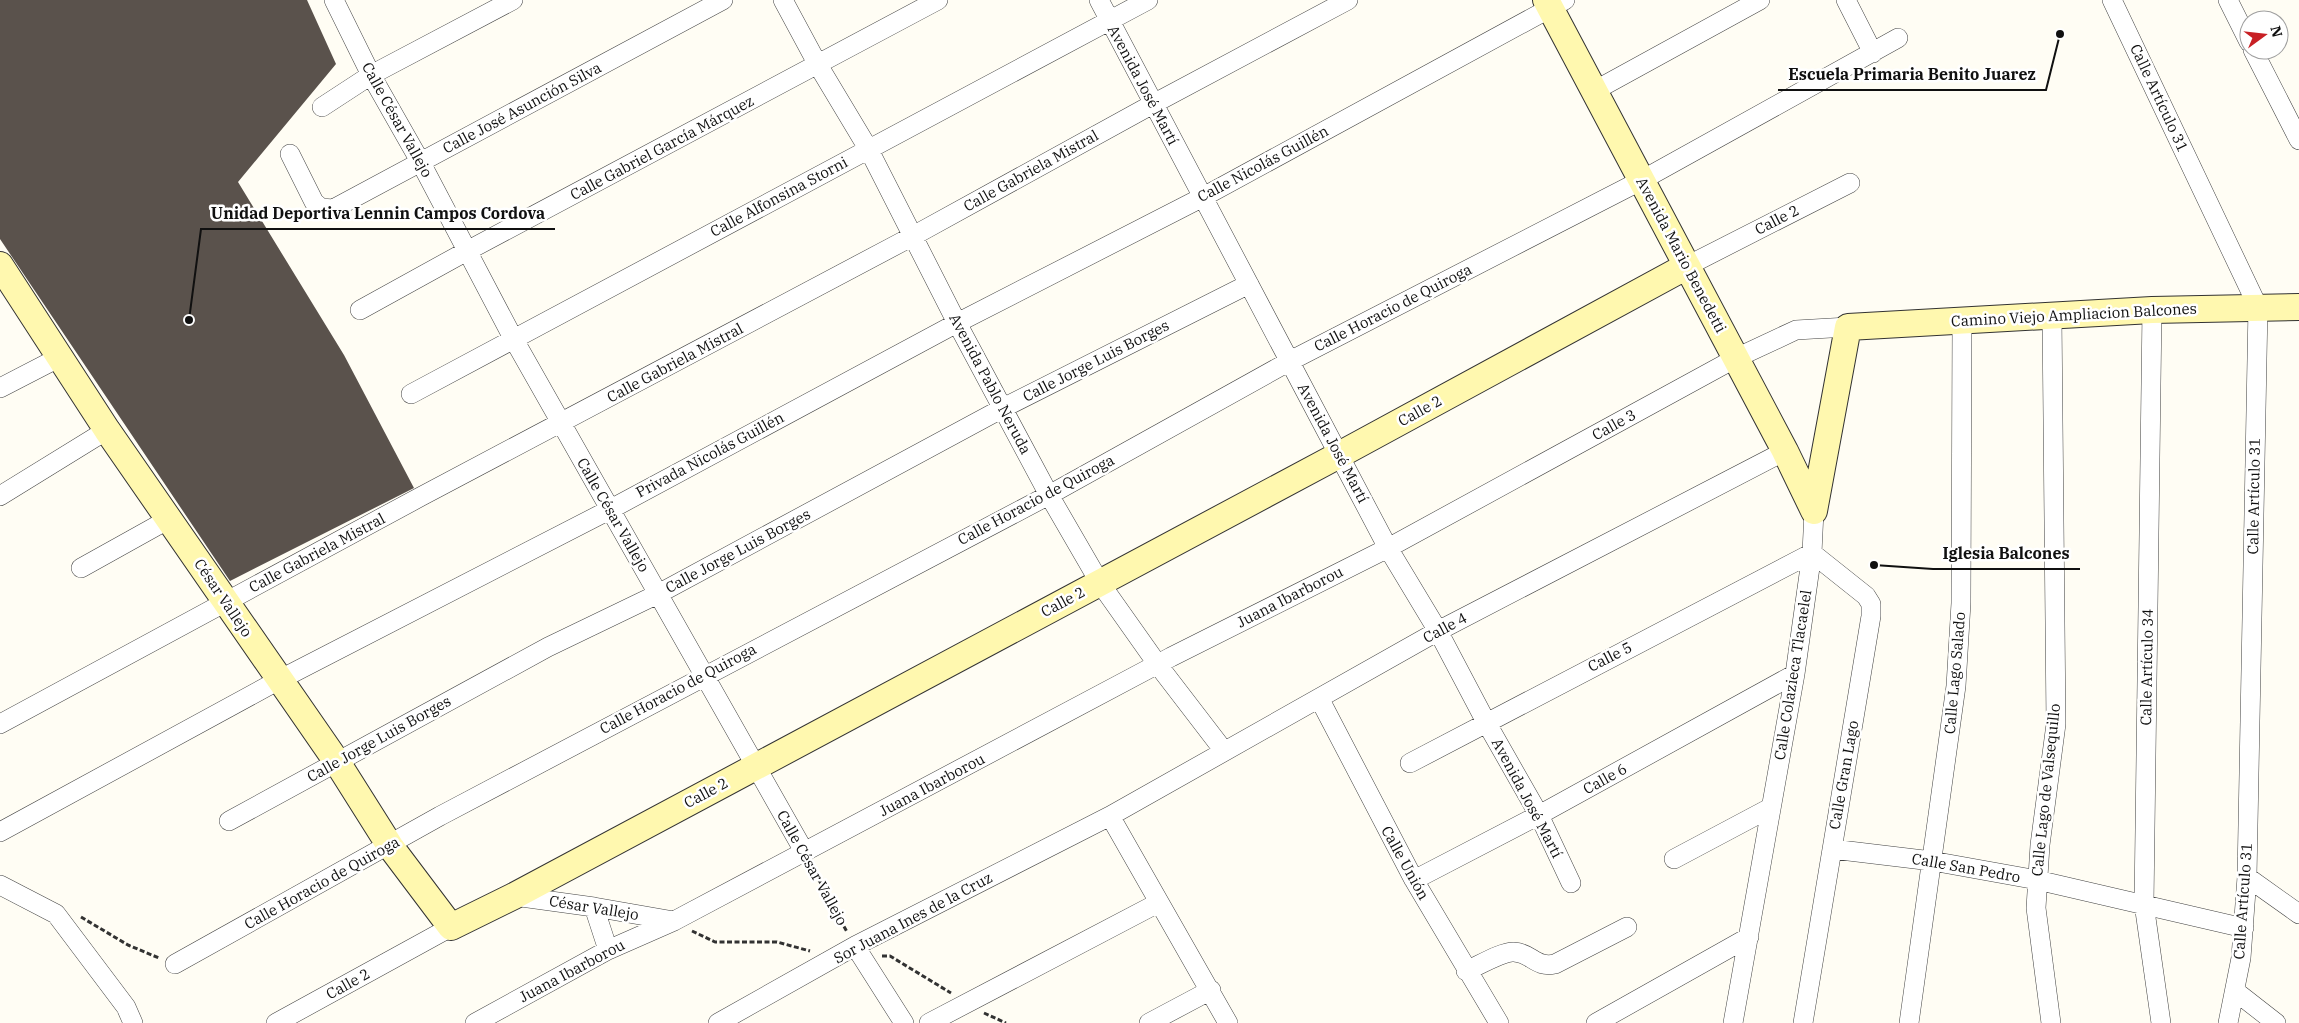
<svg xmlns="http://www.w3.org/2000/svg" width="2299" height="1023" viewBox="0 0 2299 1023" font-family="'IBM Plex Serif',serif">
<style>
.building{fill:#5a524c}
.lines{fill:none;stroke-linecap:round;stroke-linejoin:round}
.street-casing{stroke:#434343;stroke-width:20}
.secondary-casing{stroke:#323232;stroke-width:28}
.path{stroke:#323232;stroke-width:3;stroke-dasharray:5 2.5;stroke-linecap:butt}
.street{stroke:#fff;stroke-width:19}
.secondary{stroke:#fff8af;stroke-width:26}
.labels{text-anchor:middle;stroke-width:5;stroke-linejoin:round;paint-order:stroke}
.street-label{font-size:15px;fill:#101010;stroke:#fff}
.leader{fill:none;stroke:#101010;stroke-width:2}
.callout-dot{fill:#101010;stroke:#fff;stroke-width:2}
.callout-label{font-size:16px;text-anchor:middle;font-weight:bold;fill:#101010;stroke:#fff;stroke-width:5;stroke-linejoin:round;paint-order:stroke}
</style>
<rect width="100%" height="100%" fill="#fffdf4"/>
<!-- building -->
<path class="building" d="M0 0H307L336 64 238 182 344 355 414 488 230 581 0 239Z"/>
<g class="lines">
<defs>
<path id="street" d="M334 0 371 75 421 163 513 338 805 853
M783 0 818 65 869 150 957 323 1049 495 1100 583 1158 665 1224 751
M1099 0 1388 548 1438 631 1486 722 1539 815 1571 883
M1846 0 1873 53
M2112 0 2258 307 2247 877 2241 958 2228 1023
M2228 0 2249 42
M2253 50 2299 140
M1594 91 1760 0
M322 107 371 75 513 0
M290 154 314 202 321 208 333 209 723 0
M1687 266 1850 183
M360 310 467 251 938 0
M2152 310 2144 904 2161 1023
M0 388 60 357
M411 394 1148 0
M0 496 107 430
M81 568 169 519
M1319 698 1414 880 1499 1023
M0 724 420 497 913 236 1153 104 1348 0
M1410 763 1812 553 1866 596 1871 604V616L1803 1023
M1110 816 1228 1023
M229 821 548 647 658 594 1003 408 1249 284
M0 832 279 680 611 509 957 323 1203 197 1565 0
M1832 849 1932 861 2037 880 2244 928
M1674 859 1770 808
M2247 877 2299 914
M1414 880 1539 815 1795 674
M0 885 56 914 126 1007 133 1023
M514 896 594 907 674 921
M594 907 608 950
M855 946 904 1023
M175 964 440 816 1049 495 1290 361 1642 180 1898 38
M1466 971C1478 966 1503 951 1514 952 1532 953 1535 968 1555 964L1627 927
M2235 991 2276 1023
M276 1023 451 927
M475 1023 608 950 674 921 1171 657 1388 548 1736 358 1796 330 1848 327
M718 1023 855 946 1110 816 1438 631 1785 451
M929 1023 1158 903
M1149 1023 1211 990
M1596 1023 1749 937
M1733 1023 1795 674 1812 553 1814 511
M1909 1023 1956 686 1961 603 1962 320
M2051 1023 2036 908 2040 845 2056 724 2052 317"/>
<path id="secondary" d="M1546 0 1785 451 1814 511
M0 265 107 430 337 762 390 846 451 927 514 896 1339 455 1687 266
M1814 511 1848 327 2152 310 2299 307"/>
</defs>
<!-- street casing -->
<use href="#street" class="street-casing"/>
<!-- secondary casing -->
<use href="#secondary" class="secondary-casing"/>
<!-- path -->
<path class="path" d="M812 867 847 932
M81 917 128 945 159 958
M692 931 715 942H777L810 951
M882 956H890L951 993
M984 1013 1006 1023"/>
<!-- street -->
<use href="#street" class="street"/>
<!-- secondary -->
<use href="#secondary" class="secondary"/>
</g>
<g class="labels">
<!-- street labels -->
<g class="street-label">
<text transform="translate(1143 85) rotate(62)" y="5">Avenida José Martí</text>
<text transform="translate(2159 98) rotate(65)" y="5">Calle Artículo 31</text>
<text transform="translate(522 108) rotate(-28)" y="5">Calle José Asunción Silva</text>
<text transform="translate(397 120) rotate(61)" y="5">Calle César Vallejo</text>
<text transform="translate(662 148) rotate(-28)" y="5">Calle Gabriel García Márquez</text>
<text transform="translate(1263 164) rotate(-28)" y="5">Calle Nicolás Guillén</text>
<text transform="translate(1031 171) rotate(-29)" y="5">Calle Gabriela Mistral</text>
<text transform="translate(779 197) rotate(-28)" y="5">Calle Alfonsina Storni</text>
<text transform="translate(1777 220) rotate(-27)" y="5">Calle 2</text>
<text transform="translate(1681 255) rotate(62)" y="5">Avenida Mario Benedetti</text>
<text transform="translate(1393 308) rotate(-27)" y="5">Calle Horacio de Quiroga</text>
<text transform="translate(2074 315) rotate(-3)" y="5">Camino Viejo Ampliacion Balcones</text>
<text transform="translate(1096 361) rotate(-27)" y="5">Calle Jorge Luis Borges</text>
<text transform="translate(675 363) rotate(-28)" y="5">Calle Gabriela Mistral</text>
<text transform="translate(990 384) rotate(62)" y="5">Avenida Pablo Neruda</text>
<text transform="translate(1420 411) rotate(-29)" y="5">Calle 2</text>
<text transform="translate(1614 425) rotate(-29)" y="5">Calle 3</text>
<text transform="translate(1333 443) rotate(62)" y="5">Avenida José Martí</text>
<text transform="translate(710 455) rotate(-28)" y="5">Privada Nicolás Guillén</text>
<text transform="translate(2254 496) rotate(-89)" y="5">Calle Artículo 31</text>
<text transform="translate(1036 500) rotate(-28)" y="5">Calle Horacio de Quiroga</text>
<text transform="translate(613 515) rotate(60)" y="5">Calle César Vallejo</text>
<text transform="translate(738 551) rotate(-28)" y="5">Calle Jorge Luis Borges</text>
<text transform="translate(317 553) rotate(-28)" y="5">Calle Gabriela Mistral</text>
<text transform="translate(1290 597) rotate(-27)" y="5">Juana Ibarborou</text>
<text transform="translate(223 598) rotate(56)" y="5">César Vallejo</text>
<text transform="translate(1063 602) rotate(-28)" y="5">Calle 2</text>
<text transform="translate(1445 628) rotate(-28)" y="5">Calle 4</text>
<text transform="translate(1610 657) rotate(-27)" y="5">Calle 5</text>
<text transform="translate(2147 667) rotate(-89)" y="5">Calle Artículo 34</text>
<text transform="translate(1955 673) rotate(-85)" y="5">Calle Lago Salado</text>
<text transform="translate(1793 675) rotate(-81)" y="5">Calle Colazieca Tlacaelel</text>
<text transform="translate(678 689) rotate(-28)" y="5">Calle Horacio de Quiroga</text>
<text transform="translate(379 739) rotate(-29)" y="5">Calle Jorge Luis Borges</text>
<text transform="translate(1844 775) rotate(-80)" y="5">Calle Gran Lago</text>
<text transform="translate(1605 779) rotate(-29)" y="5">Calle 6</text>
<text transform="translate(932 785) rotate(-28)" y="5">Juana Ibarborou</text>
<text transform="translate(2046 790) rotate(-84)" y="5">Calle Lago de Valsequillo</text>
<text transform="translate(706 793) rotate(-28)" y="5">Calle 2</text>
<text transform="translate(1527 798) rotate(62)" y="5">Avenida José Martí</text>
<text transform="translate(1405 863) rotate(61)" y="5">Calle Unión</text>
<text transform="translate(812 868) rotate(61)" y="5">Calle César Vallejo</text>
<text transform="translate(1966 868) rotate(10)" y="5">Calle San Pedro</text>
<text transform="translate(322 883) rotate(-29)" y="5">Calle Horacio de Quiroga</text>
<text transform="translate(2243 901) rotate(-86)" y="5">Calle Artículo 31</text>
<text transform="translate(594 908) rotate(9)" y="5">César Vallejo</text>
<text transform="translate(913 918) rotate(-28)" y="5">Sor Juana Ines de la Cruz</text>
<text transform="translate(572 971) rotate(-28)" y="5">Juana Ibarborou</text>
<text transform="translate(348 984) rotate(-29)" y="5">Calle 2</text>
</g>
</g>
<!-- callouts -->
<path class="leader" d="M2060 34L2046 90H1778M189 320L201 229H555M1874 565L1933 569H2080"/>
<g class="callout-dot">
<circle cx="2060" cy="34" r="5"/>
<circle cx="189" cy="320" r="5"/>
<circle cx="1874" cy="565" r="5"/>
</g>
<g class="callout-label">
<text x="1912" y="80">Escuela Primaria Benito Juarez</text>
<text x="378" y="219">Unidad Deportiva Lennin Campos Cordova</text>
<text x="2006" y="559">Iglesia Balcones</text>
</g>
<!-- north arrow -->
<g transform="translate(2264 35) rotate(75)"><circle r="24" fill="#ffffff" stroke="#9f9f9f"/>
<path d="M0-4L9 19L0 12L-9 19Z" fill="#c82025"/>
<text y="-8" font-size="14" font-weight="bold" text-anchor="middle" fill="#101010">N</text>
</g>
</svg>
